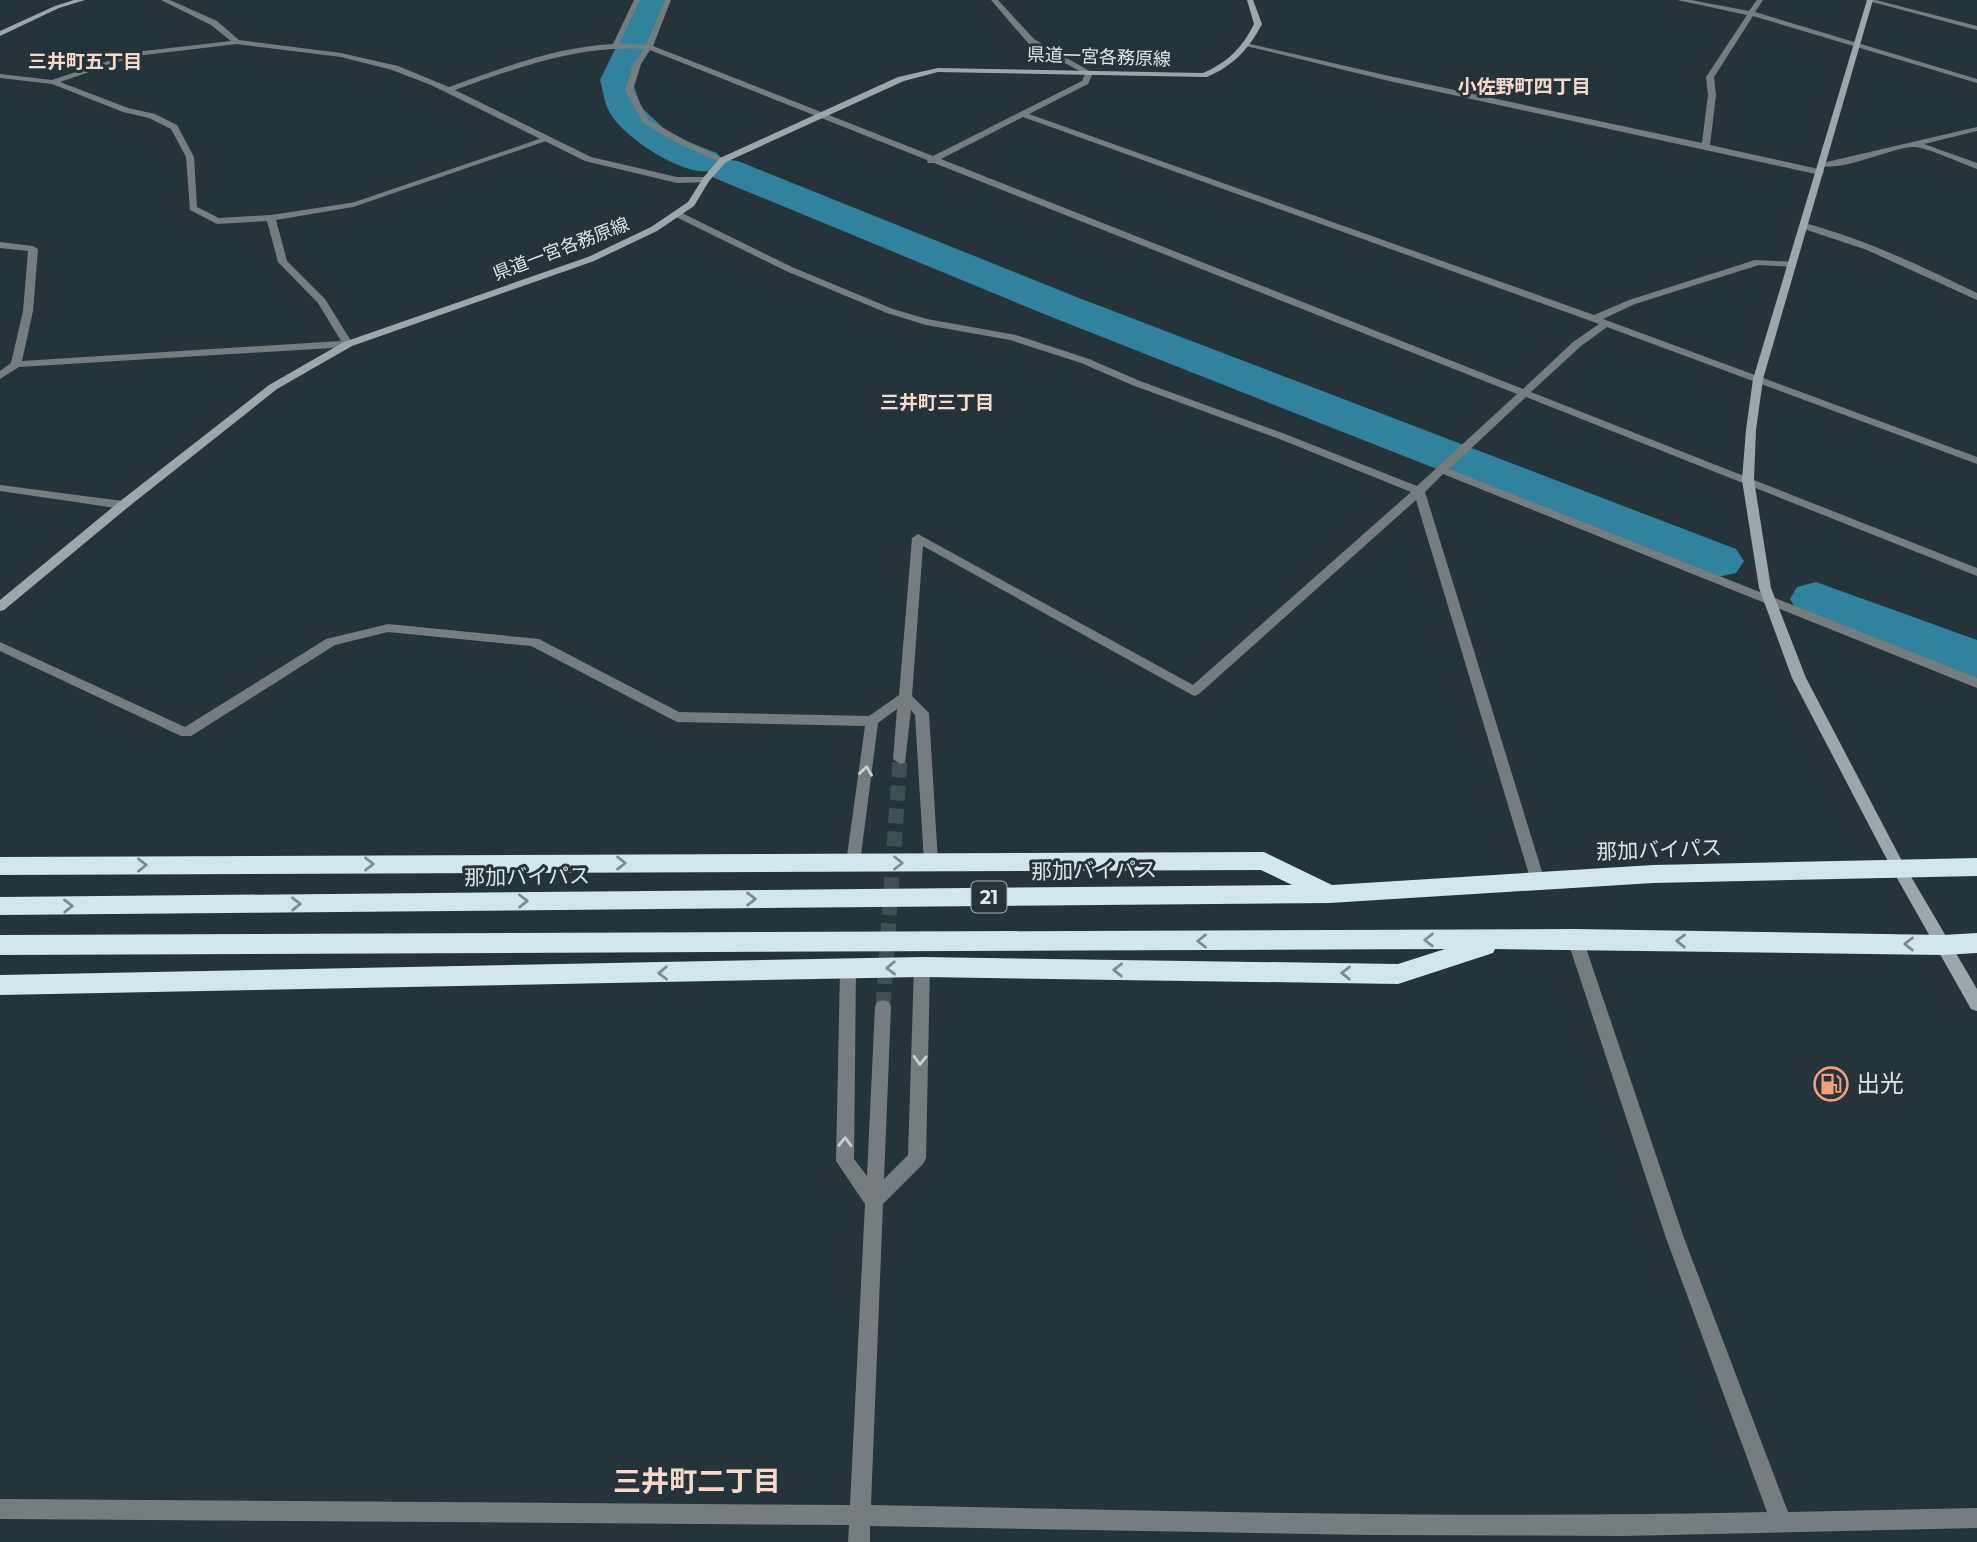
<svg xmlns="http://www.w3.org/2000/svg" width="1977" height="1542" viewBox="0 0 1977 1542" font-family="Montserrat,'Noto Sans JP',sans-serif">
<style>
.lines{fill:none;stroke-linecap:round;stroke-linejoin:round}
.river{fill:#31829c;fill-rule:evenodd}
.street-tunnel{stroke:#404f54;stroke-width:15;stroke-dasharray:15 8;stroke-linecap:butt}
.lane{fill:#757d80;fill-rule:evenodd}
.street{fill:#757d80;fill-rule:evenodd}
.secondary{fill:#9aa7ac;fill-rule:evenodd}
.highway{fill:#d2e6ee;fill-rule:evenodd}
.oneway{stroke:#c7d1d4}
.oneway2{stroke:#7b8d94}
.labels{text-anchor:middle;stroke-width:6;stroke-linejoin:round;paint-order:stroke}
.far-street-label{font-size:18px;fill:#dce6e9;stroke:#24343a}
.far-neighbourhood-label{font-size:19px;font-weight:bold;fill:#f8d8cb;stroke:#24343a}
.shield{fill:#24343a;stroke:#a5b1b4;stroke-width:2}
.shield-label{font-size:19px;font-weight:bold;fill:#dce6e9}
.street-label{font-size:21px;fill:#dce6e9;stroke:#24343a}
.near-poi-label{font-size:24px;fill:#dce6e9;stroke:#24343a;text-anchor:start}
.near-neighbourhood-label{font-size:28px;font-weight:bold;fill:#f8d8cb;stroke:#24343a}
</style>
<rect width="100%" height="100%" fill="#24343a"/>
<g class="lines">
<!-- river -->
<path class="river" d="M639 0H669L632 80 641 107 672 136 717 153 721 159 738 161 1079 298 1736 549 1744 561 1736 573 1718 577 1700 573 1049 316 712 177 708 171C681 175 621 136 609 111 604 102 603 90 600 80Z
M1816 582 1977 640V680L1797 611 1790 599 1797 587Z"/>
<!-- street-tunnel -->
<path class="street-tunnel" d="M883 1007 900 759"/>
<!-- lane -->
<path class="lane" d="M545 137 552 139 356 206 349 204Z"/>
<!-- street -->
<path class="street" d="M161 0H170L217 21 239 40 341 53 398 66 449 87C502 68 555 47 613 44L634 0H640L620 43 646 45 665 0H671L653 46 933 156 1082 81 1085 74 1028 43 991 0H998L1034 39 1093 73 1088 84 1029 114 1594 315 1629 300 1755 260 1796 262V266L1793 267 1759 265 1635 304 1603 319 1977 457V464L1607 327 1581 346 1531 392 1977 568V576L1526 397 1449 469 1977 678V688L1443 474 1425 492 1544 878 1542 882H1532L1530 878 1416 500 1199 694 1194 696 923 546 912 696 929 713 938 862 936 866H926L924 862 915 715 911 710 905 763 900 764 893 759 897 709 878 723 860 863 858 867H848L846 863 865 726 677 722 531 646 388 632 335 645 191 736H181L0 651V642L185 727 326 639 388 624 539 639 679 712 869 716 899 695 912 538 918 534 1193 685 1411 492 1277 438 1132 385 1081 363 1010 340 926 325 887 313 786 271 676 217V213H682L792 267 893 309 927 319 1016 335 1089 359 1140 381 1285 434 1417 486 1517 394 934 163H928L927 160 650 50 641 64 633 90 649 120 683 139 727 160 720 162 677 143 643 123 625 90 633 64 644 49C577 45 517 68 455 90L591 157 677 177H706L709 178V182L677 183 585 161 431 85 392 70 341 57 237 44 136 56 60 82 128 108 155 114 177 125 194 157 197 207 219 218 271 215 356 202V206L353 207 276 220 287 261 325 299 353 344 348 347 19 367 0 379V371L11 363 23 311 28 251 0 248V242L33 246 38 249 33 311 22 361 341 341 318 303 278 262 267 221 217 224 190 210 186 157 171 129 149 118 123 112 52 84 0 78V74L52 80 135 52 231 41 211 25ZM1023 117 1591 321 1599 324 1573 342 1523 389 941 159Z
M1677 0H1691L1749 11 1757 0H1763L1755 12 1977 79V83L1753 16 1714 77 1716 95 1710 145 1823 170 1824 172 1820 175 1389 81 1242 45 1246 43 1389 76 1702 143 1708 95 1706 77 1747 15Z
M1865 0H1876L1977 26V30Z
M1977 127V131L1924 144 1977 163V169C1963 164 1926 147 1914 147 1891 147 1838 175 1818 164Z
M1804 223C1865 239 1921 266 1977 293V300L1867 250 1801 228 1800 226Z
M0 485 123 501 129 505 123 509 0 491Z
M1575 933 1580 934 1583 939 1684 1238 1788 1512 1977 1508V1528L1623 1536 1368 1535 870 1526V1542H848L849 1525 0 1519V1499L850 1505 865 1204 836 1161 840 970 842 965 848 963 854 965 856 970 854 1159 867 1176 875 1007 877 1002 883 1000 889 1002 891 1007 884 1179 908 1155 914 967 916 962 922 960 928 962 930 967 926 1158 923 1164 883 1204 871 1505C1170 1511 1469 1519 1767 1512L1666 1238 1567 939 1570 934Z"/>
<!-- secondary -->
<path class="secondary" d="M74 0H85L59 8 0 36V31L55 6Z
M1247 0H1253L1262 24C1249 49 1233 66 1207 77L938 72 904 81 726 162 709 181 694 206 657 231 594 261 352 346 277 389 127 508 4 610 0 611V600L119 502 269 385 344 342 588 257 651 227 688 202 703 178 720 158 898 77 938 68 1203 73C1227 63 1243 47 1254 24Z
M1867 0H1873L1763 379 1756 430 1754 480 1771 588 1806 678 1903 863 1977 989V1011L1971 1009 1893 871 1792 678 1759 588 1742 480 1746 430 1753 379Z"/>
<!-- highway -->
<path class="highway" d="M1264 852 1332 885 1653 865 1977 858V876L1653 883 1329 903 0 915V897L1292 885 1261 870 0 875V857Z
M1575 929 1943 935 1977 933V953L1943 955 1495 949 1493 953 1398 984 922 977 0 995V975L922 957 1398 964 1445 949 0 955V935Z"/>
</g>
<!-- one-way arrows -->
<defs><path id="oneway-chevron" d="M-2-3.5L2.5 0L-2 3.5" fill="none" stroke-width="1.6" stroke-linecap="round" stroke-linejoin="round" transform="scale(1.75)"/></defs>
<g class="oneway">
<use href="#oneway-chevron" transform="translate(866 771) rotate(-82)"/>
<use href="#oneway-chevron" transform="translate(920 1060) rotate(91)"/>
<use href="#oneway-chevron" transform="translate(845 1142) rotate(-89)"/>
</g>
<g class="oneway2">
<use href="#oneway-chevron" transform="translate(621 863)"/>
<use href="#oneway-chevron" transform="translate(898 863)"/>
<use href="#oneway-chevron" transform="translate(369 864)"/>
<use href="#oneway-chevron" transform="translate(142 865)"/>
<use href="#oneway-chevron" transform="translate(751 899) rotate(-1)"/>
<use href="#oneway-chevron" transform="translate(523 901) rotate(-1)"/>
<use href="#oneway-chevron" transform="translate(296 904) rotate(-1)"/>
<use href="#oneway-chevron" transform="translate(68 906) rotate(-1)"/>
<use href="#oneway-chevron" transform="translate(1429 940) rotate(180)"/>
<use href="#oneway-chevron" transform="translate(1202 941) rotate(180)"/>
<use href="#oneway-chevron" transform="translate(1681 941) rotate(-179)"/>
<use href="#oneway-chevron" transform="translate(1909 944) rotate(-179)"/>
<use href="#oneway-chevron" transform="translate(891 968) rotate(178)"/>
<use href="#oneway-chevron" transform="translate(1118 970) rotate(-179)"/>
<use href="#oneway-chevron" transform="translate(663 973) rotate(179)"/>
<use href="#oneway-chevron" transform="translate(1346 973) rotate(-179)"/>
</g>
<!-- icons -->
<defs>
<symbol id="fuel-ring" viewBox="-11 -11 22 22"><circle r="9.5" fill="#24343a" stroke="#f2a07f" stroke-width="1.5"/><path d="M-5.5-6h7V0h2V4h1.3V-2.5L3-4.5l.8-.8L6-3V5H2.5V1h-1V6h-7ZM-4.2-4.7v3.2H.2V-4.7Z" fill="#f2a07f"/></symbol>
</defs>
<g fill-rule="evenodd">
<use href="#fuel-ring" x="1812" y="1065" width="38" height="38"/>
</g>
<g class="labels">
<!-- far-street labels -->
<g class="far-street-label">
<text transform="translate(1099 57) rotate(2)" y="6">県道一宮各務原線</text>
<text transform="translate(561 249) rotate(-21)" y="6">県道一宮各務原線</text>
</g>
<!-- far-neighbourhood labels -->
<g class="far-neighbourhood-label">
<text x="85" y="68">三井町五丁目</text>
<text x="1524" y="93">小佐野町四丁目</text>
<text x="937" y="409">三井町三丁目</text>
</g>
<!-- shield labels -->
<rect class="shield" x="971.5" y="881.5" width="35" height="31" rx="5"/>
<g class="shield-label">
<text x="989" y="904">21</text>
</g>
<!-- street labels -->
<g class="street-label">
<text transform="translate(1659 850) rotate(-2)" y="7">那加バイパス</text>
<text transform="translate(1094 871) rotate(-1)" y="7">那加バイパス</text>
<text transform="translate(527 877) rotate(-1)" y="7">那加バイパス</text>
</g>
<!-- near-poi labels -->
<g class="near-poi-label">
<text x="1856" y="1092">出光</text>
</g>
<!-- near-neighbourhood labels -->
<g class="near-neighbourhood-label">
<text x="697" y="1491">三井町二丁目</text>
</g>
</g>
</svg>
